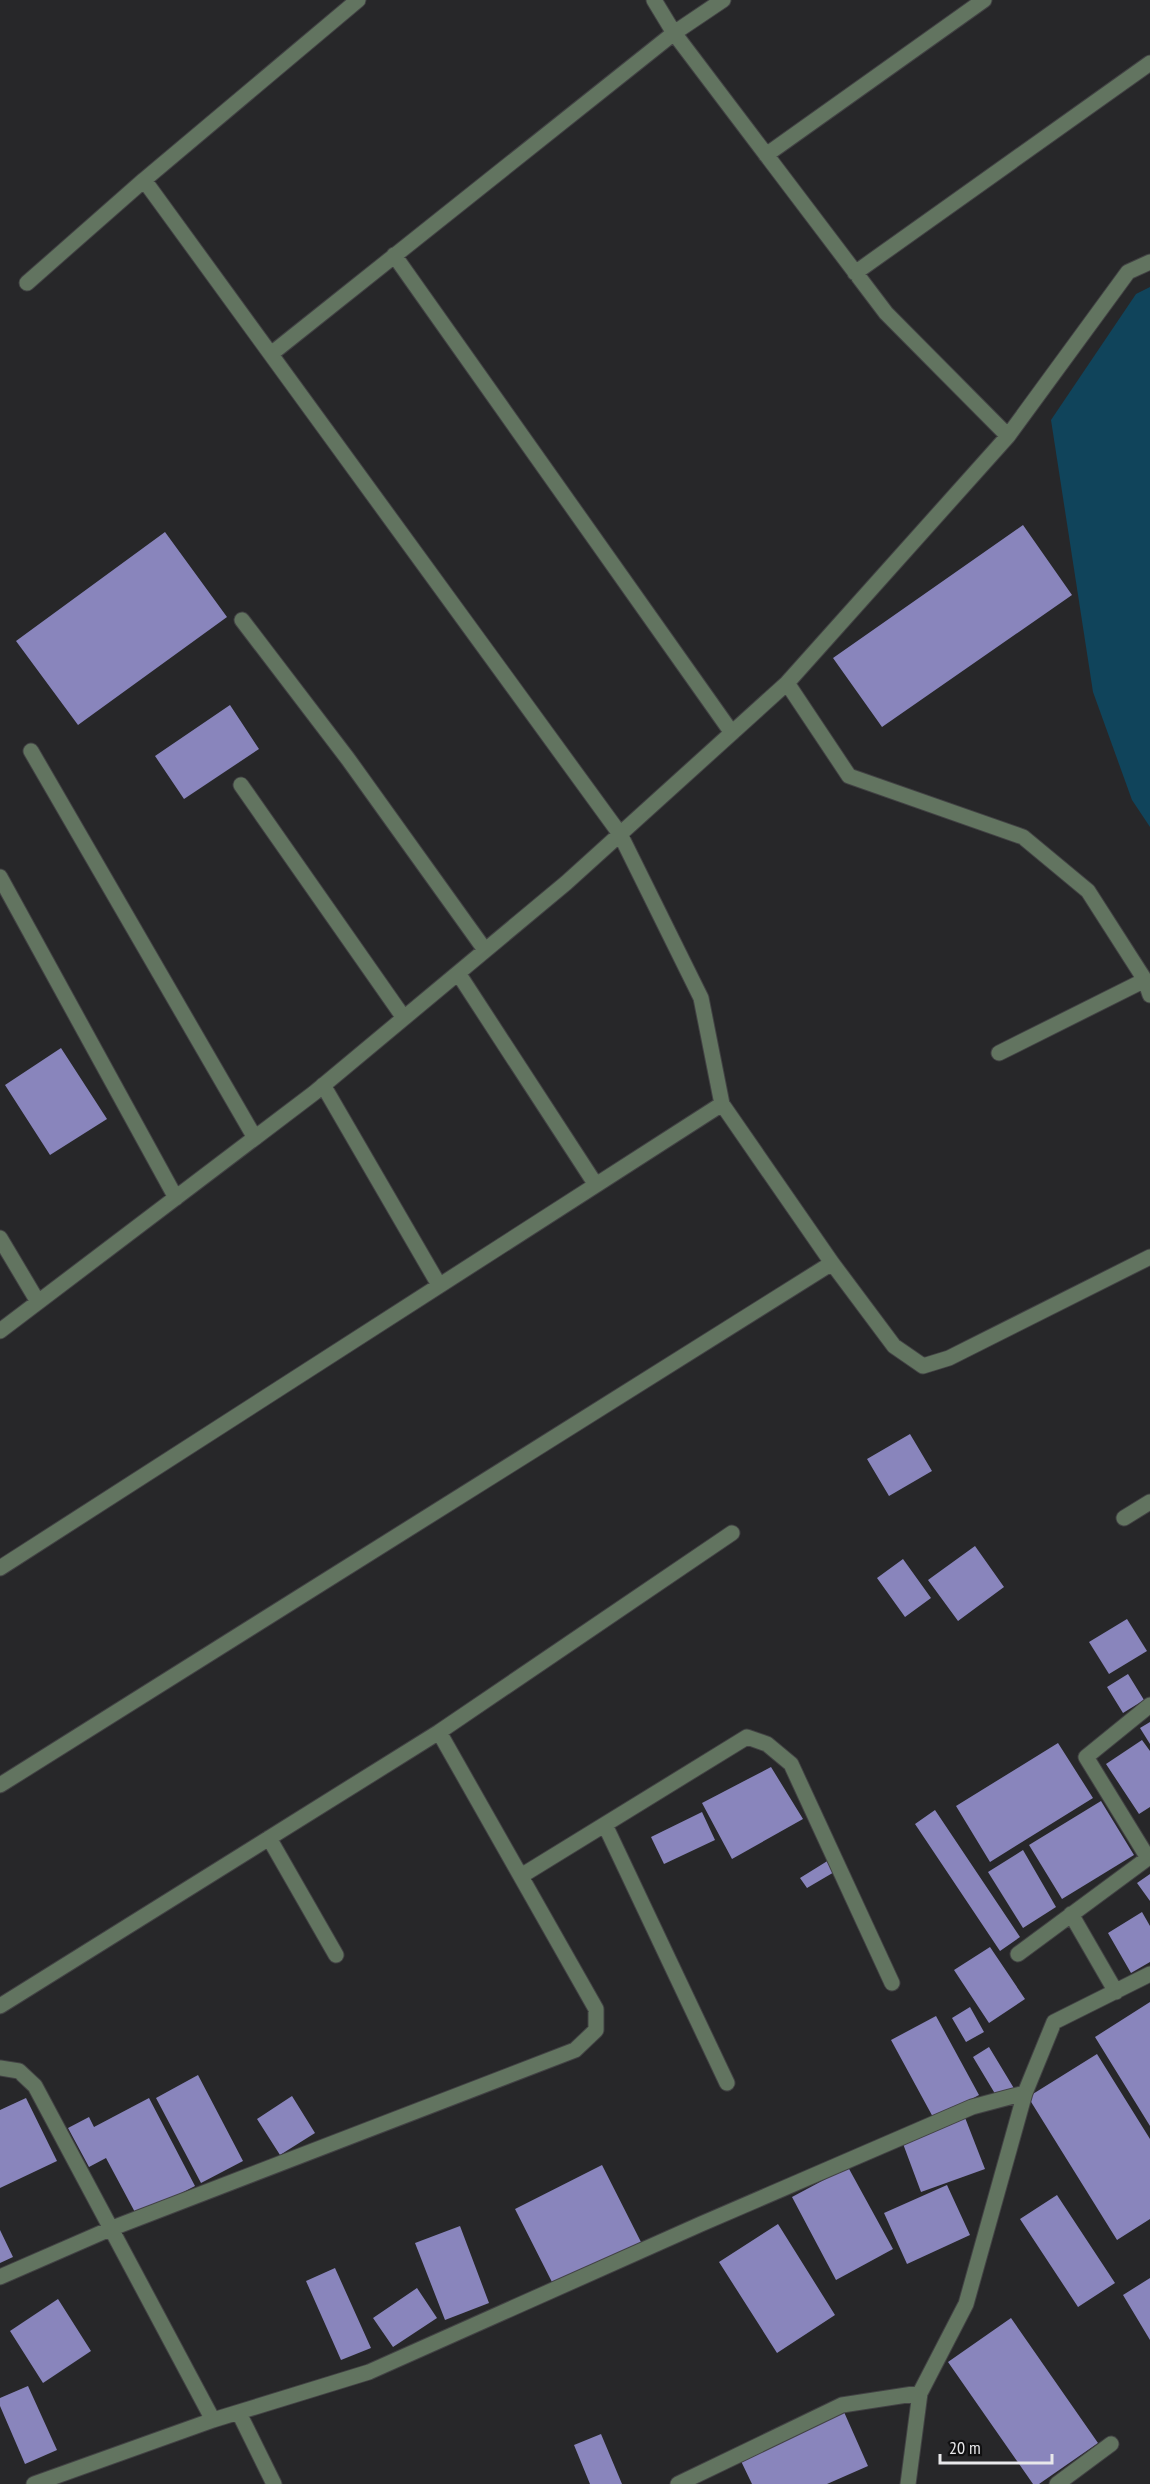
<svg xmlns="http://www.w3.org/2000/svg" width="1150" height="2484" viewBox="0 0 1150 2484" font-family="'PT Sans Narrow',sans-serif">
<style>
.water{fill:#10445b}
.building{fill:#8985bc}
.lines{fill:none;stroke-linecap:round;stroke-linejoin:round}
.minor-casing{stroke:#424244;stroke-width:17}
.minor{stroke:#627460;stroke-width:15}
</style>
<rect width="100%" height="100%" fill="#272729"/>
<!-- water -->
<path class="water" d="M1150 287V827L1132 800 1093 692 1051 420 1136 294Z"/>
<!-- building -->
<path class="building" d="M1023 525 1072 595 882 727 833 658Z
M165 532 227 617 78 725 16 641Z
M230 705 259 749 184 799 155 756Z
M61 1048 107 1119 50 1155 5 1085Z
M910 1434 932 1471 889 1496 867 1459Z
M975 1546 1004 1587 958 1621 928 1580Z
M903 1559 931 1598 905 1617 877 1578Z
M1127 1619 1147 1651 1109 1674 1089 1642Z
M1128 1674 1144 1700 1123 1713 1107 1687Z
M1150 1722V1744L1140 1728Z
M1142 1740 1150 1751V1807L1139 1814 1106 1764Z
M1058 1743 1093 1798 990 1862 956 1806Z
M771 1767 803 1819 732 1859 702 1803Z
M1101 1801 1134 1855 1062 1899 1029 1845Z
M935 1810 1020 1937 1000 1951 915 1824Z
M702 1812 715 1840 664 1864 651 1837Z
M1023 1850 1056 1907 1023 1928 988 1872Z
M829 1860 836 1871 807 1888 800 1878Z
M1150 1874V1901L1137 1883Z
M1142 1912 1150 1926V1962L1131 1973 1108 1933Z
M990 1947 1025 1999 989 2023 954 1970Z
M1150 2002V2126L1095 2037Z
M970 2007 984 2032 966 2042 952 2018Z
M936 2016 979 2095 934 2119 891 2040Z
M989 2047 1015 2090 997 2097 973 2057Z
M1097 2054 1150 2139V2219L1117 2240 1028 2097Z
M198 2075 243 2161 201 2183 156 2098Z
M292 2096 315 2133 280 2155 257 2119Z
M26 2098 57 2161 0 2188V2110Z
M149 2098 195 2186 137 2216 106 2158 89 2167 68 2128 89 2117 94 2127Z
M964 2115 985 2169 921 2192 902 2141Z
M602 2165 641 2242 554 2286 515 2209Z
M848 2167 893 2249 836 2280 792 2197Z
M947 2185 970 2235 907 2264 884 2213Z
M1057 2195 1115 2283 1078 2307 1020 2219Z
M778 2224 835 2315 777 2353 719 2262Z
M460 2226 489 2303 445 2320 415 2243Z
M0 2230 13 2257 0 2263Z
M335 2268 371 2348 341 2360 306 2281Z
M1150 2278V2340L1123 2295Z
M417 2288 437 2318 393 2347 373 2318Z
M58 2299 91 2351 43 2383 10 2331Z
M1011 2318 1098 2443 1039 2484H1033L948 2362Z
M28 2386 57 2450 25 2464 0 2406V2398Z
M844 2412 868 2466 827 2484H752L740 2459Z
M601 2434 622 2484H590L574 2445Z"/>
<g class="lines">
<defs>
<path id="minor" d="M358 0 144 180 620 834 701 998 722 1104
M723 0 674 33 886 313 1008 436
M766 155 984 0
M394 255 732 733
M855 273 1150 63
M27 283 144 180
M271 354 674 33 654 0
M242 620 348 759 485 950
M787 683 849 776 1023 837 1088 891 1145 980 1150 995
M31 751 255 1138
M241 785 404 1018
M0 877 176 1198
M458 973 596 1185
M999 1053 1145 980
M323 1085 439 1285
M0 1238 38 1302
M832 1263 894 1346 923 1366 949 1358 1150 1257
M0 1331 314 1093 566 883 787 683 1008 436 1128 272 1150 262
M1124 1518 1150 1502
M0 1568 722 1104 832 1263 0 1785
M605 1825 727 2083
M269 1838 336 1955
M521 1876 747 1737 767 1744 791 1764 892 1983
M1071 1914 1116 1992
M1018 1954 1148 1858 1086 1757 1150 1705
M0 2006 439 1732 732 1533
M0 2068 19 2071 35 2086 213 2420
M0 2277 110 2229 575 2050 596 2030V2009L439 1732
M239 2413 274 2484
M34 2484 213 2420 369 2372 701 2224 972 2107 1025 2093
M678 2484 842 2405 920 2393
M908 2484 920 2393 966 2304 1025 2093 1054 2022 1150 1974
M1057 2484 1111 2444"/>
</defs>
<!-- minor casing -->
<use href="#minor" class="minor-casing"/>
<!-- minor -->
<use href="#minor" class="minor"/>
</g>
<!-- scale -->
<path d="M940 2454v9h112v-9" fill="none" stroke="#e8e8ea" stroke-width="3"/>
<text x="949" y="2454" font-size="18" fill="#e8e8ea" stroke="#101011" stroke-width="4.5" paint-order="stroke">20 m</text>
</svg>
